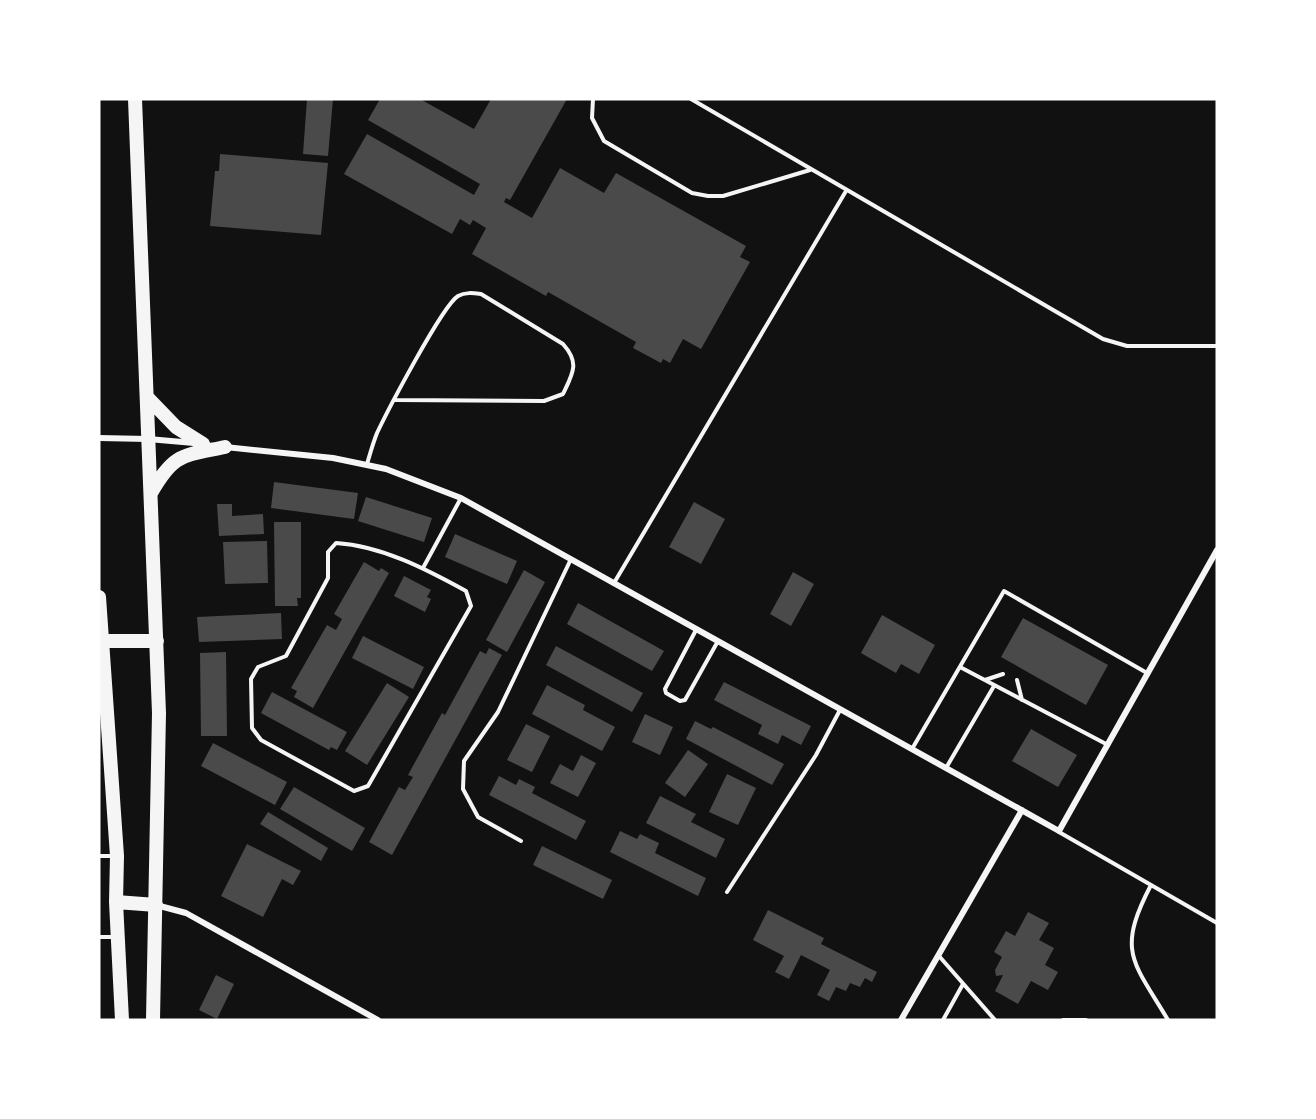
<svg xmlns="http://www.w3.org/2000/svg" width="1316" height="1119" viewBox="0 0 1316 1119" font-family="Raleway,sans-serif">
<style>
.building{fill:#4a4a4a}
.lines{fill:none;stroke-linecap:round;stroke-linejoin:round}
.service{stroke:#f5f5f5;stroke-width:4}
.minor{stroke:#f5f5f5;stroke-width:6}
.trunk{stroke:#f5f5f5;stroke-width:14}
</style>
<rect width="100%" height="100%" fill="#111"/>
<!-- building -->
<path class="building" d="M307 99H333L328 156 303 154Z
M380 99H420L474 129 491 99H567L510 200 506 198 504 202 532 218 560 168 604 193 616 173 746 246 740 257 750 262 701 349 683 339 670 363 663 359 661 363 633 348 636 342 548 292 546 296 472 254 486 228 473 220 470 225 460 219 452 234 344 174 367 134 474 195 480 184 368 120Z
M220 154 328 163 321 235 210 226 215 171H219Z
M274 482 358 493 354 519 271 508Z
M366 497 432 518 424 542 358 521Z
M694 502 725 519 701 564 669 547Z
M217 504H232V516L263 514 264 534 219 536Z
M274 522H301V598H297L298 606H275Z
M455 534 517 561 507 584 445 557Z
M267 541 268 583 225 584 223 542Z
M364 562 379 571 381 568 389 573 313 708 294 697 297 691 291 688 327 625 336 630 342 619 334 614Z
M524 570 545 582 507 652 486 640Z
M793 572 814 584 791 626 770 614Z
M404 576 431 590 427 597 431 599 425 612 394 596Z
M578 603 664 651 652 671 567 624Z
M281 613 282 639 199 642 197 617Z
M882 615 935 645 919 674 901 664 896 673 861 653Z
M1023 618 1108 665 1086 705 1001 657Z
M363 636 424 667 413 689 352 658Z
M556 646 643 693 632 712 546 665Z
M489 648 502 655 392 855 369 842 399 787 405 790 413 777 408 775 442 713 445 715 480 651 486 654Z
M226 652 227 736H201L200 653Z
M724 682 811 726 801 745 782 735 778 744 758 734 762 725 714 700Z
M387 683 409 697 367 765 345 751Z
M547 685 585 705 583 710 615 727 602 751 532 714Z
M272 692 347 732 337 750 331 747 329 750 261 713Z
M645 714 673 727 660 755 632 742Z
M695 721 711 729 713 727 784 764 772 785 686 739Z
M526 724 550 736 532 772 507 760Z
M1031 729 1077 755 1058 787 1012 761Z
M213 743 287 782 275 805 201 766Z
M688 750 708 764 685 797 665 783Z
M581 755 596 763 578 797 550 783 560 764 573 771Z
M727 774 756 788 738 825 709 812Z
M499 776 516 785 519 779 535 787 532 793 586 821 576 840 489 795Z
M294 787 365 828 352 851 280 809Z
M660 796 696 814 691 822 725 839 716 858 646 823Z
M268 812 328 848 321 861 260 824Z
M620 831 637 839 640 834 659 843 655 853 706 878 698 896 610 852Z
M247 844 301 871 293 885 282 879 263 917 221 896Z
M542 846 612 880 603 899 533 865Z
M768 910 824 938 821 944 877 972 872 982 865 978 860 987 850 983 846 991 836 987 829 1001 817 995 830 970 801 955 789 979 775 972 784 956 753 940Z
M1028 912 1049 923 1039 940 1054 948 1045 965 1058 972 1048 990 1031 981 1018 1004 995 991 1003 975 996 976 995 970 1002 957 994 952 1006 931 1015 936Z
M216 975 234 984 217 1019 199 1010Z"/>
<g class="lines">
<!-- service -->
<path class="service" d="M593 99 592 118 604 141 692 193 708 196H723L810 170
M691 99 1103 339 1127 346H1217
M367 464C370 454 373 443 377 433 387 412 442 306 458 296 465 292 473 293 481 294L563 344C580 363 573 373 563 394L544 401 395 400
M336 543C382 546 426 569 466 591L471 606 368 786 354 791 261 740 252 728 251 679 258 667 286 656 328 578V552Z
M423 568 461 498
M614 583 846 191
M696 630 665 689 666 693 680 701 685 700 718 641
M960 667 1108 745
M985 680 1003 674
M1017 680 1022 700
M912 749 1004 591 1147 673
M946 768 994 686
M1059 832 1217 923
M521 841 478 817 463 789 464 761 498 712 571 559
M99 856H113
M1151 885C1116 952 1133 961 1168 1020
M727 892 816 755 840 710
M99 937H114
M939 956 995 1020
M943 1020 963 984
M1063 1020H1086"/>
<!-- minor -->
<path class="minor" d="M99 438 148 439 194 443
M225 447 333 458 386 469 461 498 1059 831 1217 550
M156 905 186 913 378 1020
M901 1020 1022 810"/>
<!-- trunk -->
<path class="trunk" d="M135 99 159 713 153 1020
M147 397 176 427 203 444
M151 493C174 453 182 456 225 447
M99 597 117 856 116 902 122 1020
M101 641H157
M116 902 156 905"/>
</g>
<!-- border -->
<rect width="1316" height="1119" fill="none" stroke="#ffffff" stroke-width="201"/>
</svg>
